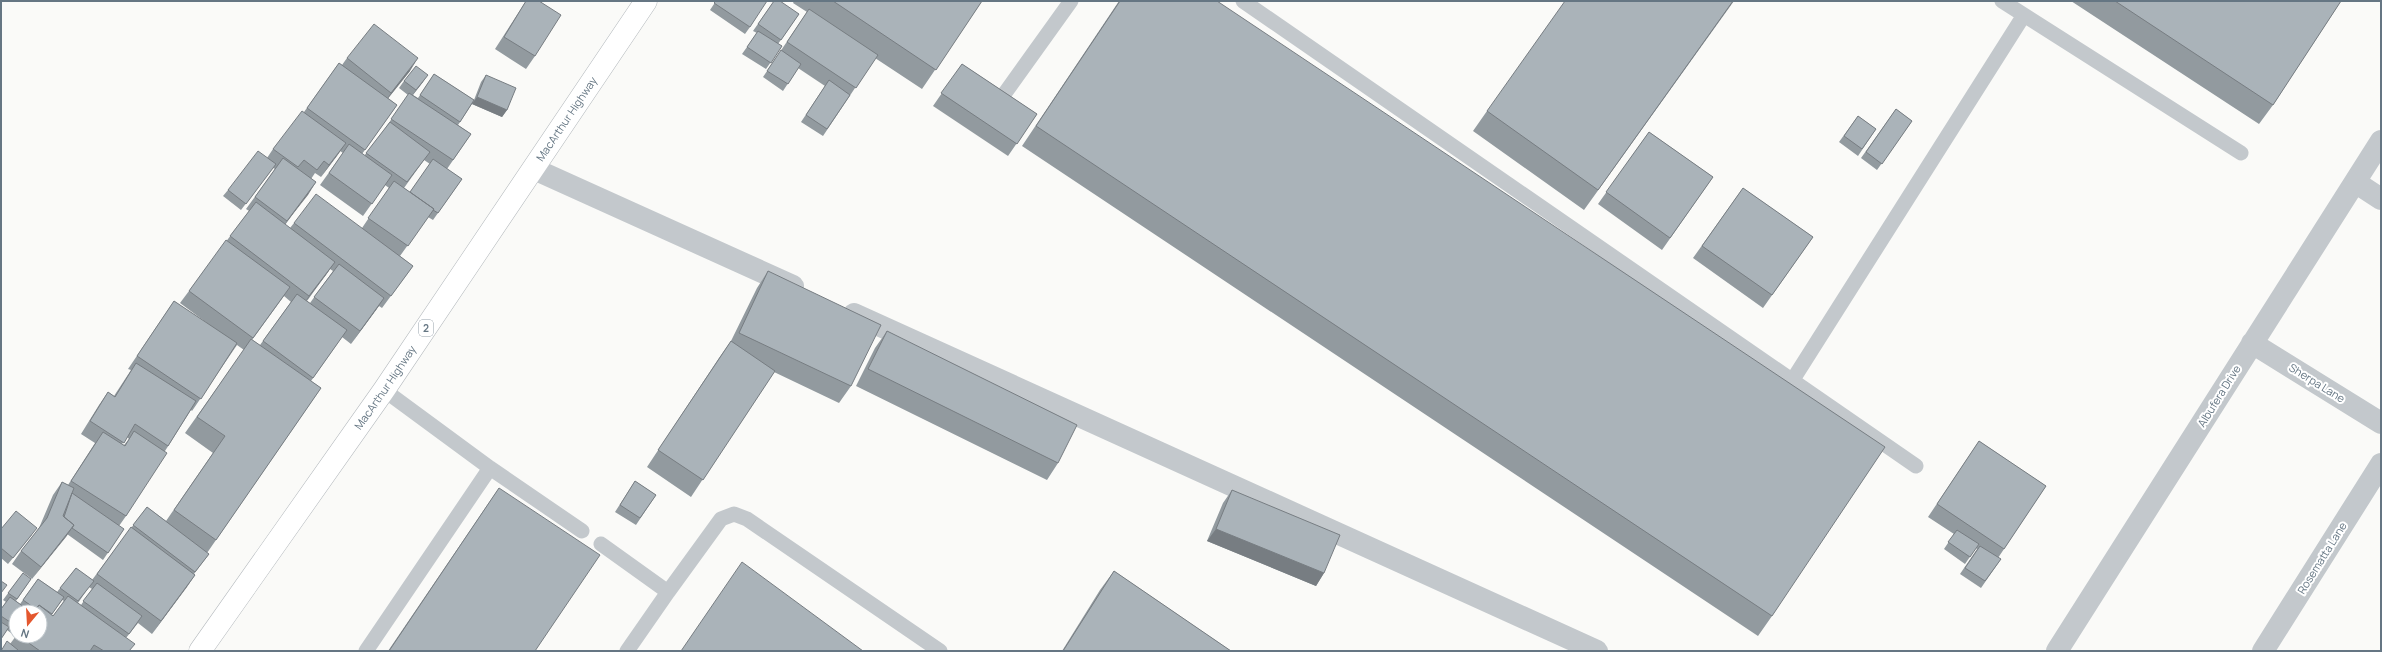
<svg xmlns="http://www.w3.org/2000/svg" width="2382" height="652" viewBox="0 0 2382 652" font-family="Manrope,sans-serif">
<style>
.lines{fill:none;stroke-linecap:round;stroke-linejoin:round}
.highway-casing{stroke:#b4b9bd;stroke-width:23}
.lane{stroke:#c3c8cc;stroke-width:15}
.street{stroke:#c3c8cc;stroke-width:22}
.highway{stroke:#fff;stroke-width:22}
.wall{fill:#929a9f;fill-rule:evenodd}
.shaded-wall{fill:#777d82}
.building{fill:#aab3b9;stroke:#777d82}
.labels{text-anchor:middle;stroke-width:4;stroke-linejoin:round;paint-order:stroke}
.shield{fill:#fff;stroke:#939fa8;stroke-width:1}
.shield-label{font-size:10px;font-weight:bold;fill:#657683}
.street-label{font-size:11px;fill:#657683;stroke:#fff}
</style>
<rect width="100%" height="100%" fill="#fafaf8"/>
<g class="lines">
<defs>
<g id="highway">
<path id="s1" d="M200 651 384 390 646 1"/>
</g>
</defs>
<!-- highway casing -->
<use href="#highway" class="highway-casing"/>
<!-- lane -->
<path class="lane" d="M1243 1 1916 466
M2002 1 2241 153
M1005 93 1071 1
M1792 381 2024 15
M384 390 490 468 582 531
M601 544 668 592 627 651
M668 592 721 519 734 514 747 519 940 651
M366 651 490 468"/>
<!-- street -->
<path class="street" d="M534 169 793 286
M2355 182 2381 199
M854 314 1597 651
M2252 343 2381 423
M2057 651 2381 141
M2263 651 2381 464"/>
<!-- highway -->
<use href="#highway" class="highway"/>
</g>
<!-- wall -->
<path class="wall" d="M526 1H539L535 56 526 69 495 49Z
M716 1 750 27 745 34 710 10Z
M774 1 799 14 778 44 782 46 766 69 742 54 757 33 753 31Z
M794 1H982L922 89 875 58 823 136 801 122 825 86 798 68 783 91 763 77 807 12 793 3Z
M1119 1H1217L1772 616 1758 636 1022 146Z
M1734 1 1584 210 1473 131 1487 111Z
M2071 1H2341L2273 105 2259 124Z
M347 58 410 71 388 98 397 105 362 154 364 156 384 130 408 95 399 88 404 81 423 82 413 95 418 98 434 74 474 100 481 82 486 75 507 110 502 117 472 104 458 125 471 134 447 169 462 179 433 220 428 217 400 256 413 266 382 308 379 306 351 344 342 337 311 381 321 388 207 553 209 554 194 574 195 575 152 634 138 623 126 638 130 651H1L10 644 16 636H40V612H16V634L15 636 7 630 1 639V609L6 602 3 600 23 573 31 579 16 601 20 604 38 579 57 592 76 568 92 580 147 507 166 521 213 453 185 433 244 350 237 345 192 411 191 410 165 451 126 516 119 526 124 529 103 560 67 534 32 579 12 564 21 551 39 528 53 495 62 482 68 485 95 443 81 434 99 405 108 392 114 396 131 370 128 369 174 301 211 326 180 303 249 211 246 209 275 169 273 168 241 210 223 196 228 190 267 158 273 149 304 112 339 63 342 65ZM340 151 343 153 320 185 363 216 385 185 389 188 362 228 294 223 290 228 285 225 316 182 311 179 315 173 321 177ZM424 160 430 164 410 192 404 188ZM330 269 333 271 310 303 307 301ZM284 296 291 302 260 345 252 340ZM127 437 129 439 124 445 122 444ZM89 587 92 589 81 605 78 603ZM62 600 64 601 53 616 52 614Z
M962 64 1037 114 1008 156 933 106Z
M1896 109 1912 121 1877 170 1861 158Z
M1858 116 1876 129 1858 156 1839 142Z
M1649 132 1713 177 1662 250 1598 204Z
M1743 188 1813 237 1763 308 1693 258Z
M768 271 851 386 839 403 774 372 691 497 647 467 719 358 731 341 757 288Z
M887 331 1058 463 1047 480 856 386 875 348Z
M1979 441 2046 486 1998 558 2001 559 1981 588 1960 574 1977 549 1976 548 1965 564 1944 549 1954 534 1928 517Z
M635 481 656 495 636 525 615 512Z
M499 488 535 651H388L486 507Z
M1232 490 1324 573 1316 586 1207 541 1223 503Z
M1 529 32 535 8 564 1 558Z
M1114 571 1231 651H1062L1100 590Z"/>
<!-- shaded-wall -->
<path class="shaded-wall" d="M418 58 410 71 382 106 391 93Z
M428 75 423 82 411 97 416 90Z
M477 97 507 110 502 117 472 104Z
M346 143 337 156 321 177 329 165Z
M316 182 308 195 278 233 287 221Z
M335 262 326 275 300 309 309 296Z
M384 298 376 310 351 344 360 331Z
M74 525 66 537 32 579 41 567Z
M1216 529 1324 573 1316 586 1207 541Z
M195 575 187 587 152 634 161 621Z"/>
<!-- building -->
<path class="building" d="M526 1H539L561 15 535 56 504 37Z
M716 1H767L750 27 714 3Z
M774 1H780L799 14 781 40 758 24Z
M833 1H982L936 70Z
M1120 1H1217L1885 447 1772 616 1036 126Z
M1565 1H1733L1598 190 1487 111Z
M2115 1H2341L2273 105Z
M809 9 878 55 856 88 787 42Z
M374 24 418 58 391 93 347 58Z
M758 31 782 46 771 63 747 47Z
M781 50 801 64 788 84 767 71Z
M339 63 397 105 365 150 307 108Z
M962 64 1037 114 1017 144 941 93Z
M416 66 428 75 416 90 404 81Z
M434 74 474 100 460 122 420 95Z
M486 75 516 88 507 110 477 97Z
M829 80 850 95 827 129 806 115Z
M409 93 471 134 453 160 391 119Z
M1896 109 1912 121 1882 164 1866 152Z
M302 111 346 143 329 165 324 161 317 170 304 160 298 167 273 149Z
M1858 116 1876 129 1862 149 1844 136Z
M390 122 430 152 407 182 366 153Z
M1649 132 1713 177 1670 238 1606 192Z
M349 144 392 175 372 204 329 173Z
M258 151 276 164 246 204 228 190Z
M283 158 316 182 287 221 255 197Z
M433 159 462 179 438 213 433 210 434 209 410 192Z
M394 181 434 209 408 246 368 218Z
M1743 188 1813 237 1772 295 1702 246Z
M316 194 413 266 391 296 294 223Z
M256 202 335 262 309 296 230 236Z
M226 240 290 287 253 338 189 291Z
M339 264 384 298 360 331 314 297Z
M768 271 881 325 851 386 739 333Z
M297 294 347 330 313 378 263 341Z
M174 301 237 343 201 399 137 356Z
M887 331 1077 425 1058 463 868 369Z
M251 339 321 388 216 540 174 510 225 436 197 417Z
M731 341 775 371 703 480 658 450Z
M136 363 196 401 168 446 135 424 124 443 90 421 108 392 115 397Z
M134 431 167 453 126 516 71 481 103 432 125 446Z
M1979 441 2046 486 2004 549 1937 504Z
M635 481 656 495 640 518 620 505Z
M62 482 74 488 63 516 74 525 41 567 21 551 47 518Z
M499 488 600 555 535 651H389Z
M1232 490 1340 535 1324 573 1216 529Z
M72 493 124 529 108 553 72 528 74 525 64 517Z
M147 507 209 554 195 572 133 525Z
M16 511 37 528 13 558 1 548V529Z
M131 527 195 575 161 621 97 574Z
M1957 530 1979 544 1970 557 1948 542Z
M1980 546 2001 559 1985 581 1965 568Z
M742 562 863 651H681Z
M76 568 94 581 78 601 60 588Z
M1114 571 1231 651H1063Z
M23 573 31 579 17 599 8 593Z
M38 579 64 597 52 614 39 605 36 609 23 600Z
M1 581 7 585 1 593Z
M97 583 142 616 129 634 83 601Z
M68 596 135 644 129 651H104L94 645 90 651H40L19 636H40V612H34L39 605 53 616Z
M10 597 31 612H16V626L1 616V609Z
M1 622 9 627 1 639Z
M7 641 18 650 17 651H1Z"/>
<g class="labels">
<!-- shield labels -->
<rect class="shield" x="419" y="320" width="14" height="16" rx="3"/>
<g class="shield-label">
<text x="426" y="332">2</text>
</g>
<!-- street labels -->
<g class="street-label">
<text dy="4" stroke="none"><textPath href="#s1" startOffset="646">MacArthur Highway</textPath></text>
<text transform="translate(2317 383) rotate(32)" y="4">Sherpa Lane</text>
<text dy="4" stroke="none"><textPath href="#s1" startOffset="322">MacArthur Highway</textPath></text>
<text transform="translate(2219 396) rotate(-58)" y="4">Albufera Drive</text>
<text transform="translate(2322 558) rotate(-58)" y="4">Rosematta Lane</text>
</g>
</g>
<!-- border -->
<rect width="2382" height="652" fill="none" stroke="#657683" stroke-width="4"/>
<!-- north arrow -->
<g transform="translate(28 624) rotate(198)"><circle r="19" fill="#ffffff" stroke="#c1c8cd"/>
<path d="M0-3L7 15L0 10L-7 15Z" fill="#e4572e"/>
<text y="-6" font-size="11" font-weight="bold" text-anchor="middle" fill="#657683">N</text>
</g>
</svg>
